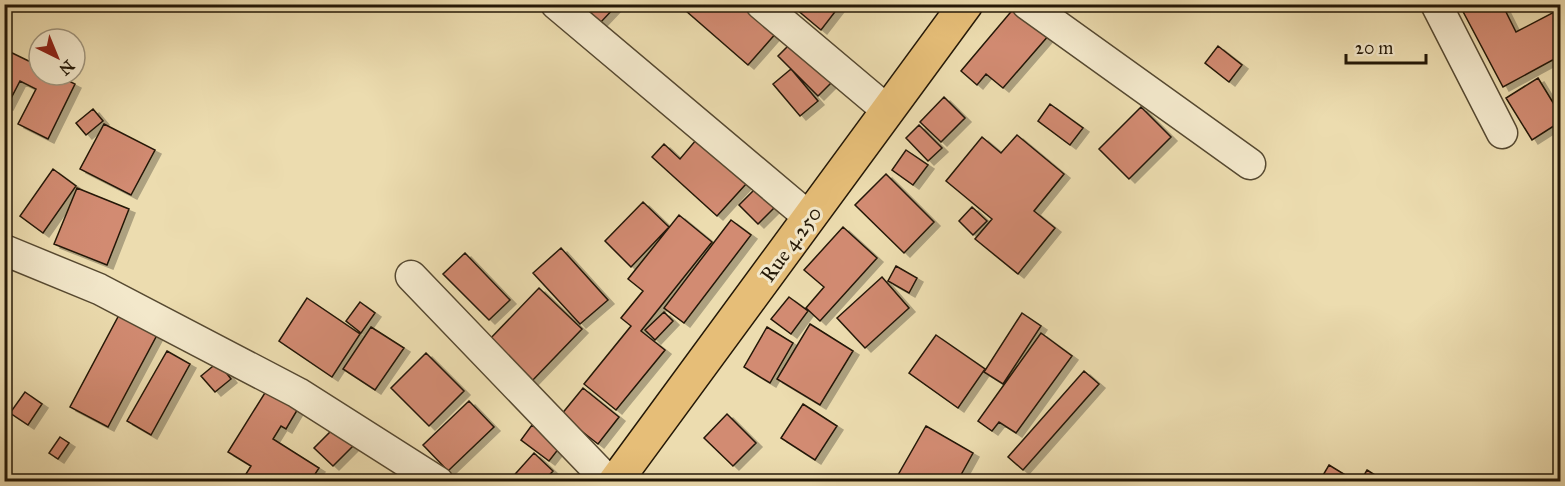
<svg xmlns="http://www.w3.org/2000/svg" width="1565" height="486" viewBox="0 0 1565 486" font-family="'IM FELL Great Primer',serif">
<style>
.building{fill:#d28b72;stroke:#241807;stroke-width:1.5;filter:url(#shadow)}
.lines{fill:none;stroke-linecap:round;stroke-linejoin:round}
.minor-casing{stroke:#564931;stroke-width:33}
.major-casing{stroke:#241807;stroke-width:36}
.minor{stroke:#f3e8cb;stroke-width:30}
.major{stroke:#e6be78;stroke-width:33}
.labels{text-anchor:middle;stroke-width:6;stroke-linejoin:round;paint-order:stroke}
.street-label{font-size:21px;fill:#241807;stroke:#f3e8cb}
</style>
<defs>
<filter id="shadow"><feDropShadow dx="6" dy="4" stdDeviation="0" flood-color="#0004"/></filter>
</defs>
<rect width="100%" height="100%" fill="#ecdcaf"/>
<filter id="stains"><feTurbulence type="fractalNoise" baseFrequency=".00333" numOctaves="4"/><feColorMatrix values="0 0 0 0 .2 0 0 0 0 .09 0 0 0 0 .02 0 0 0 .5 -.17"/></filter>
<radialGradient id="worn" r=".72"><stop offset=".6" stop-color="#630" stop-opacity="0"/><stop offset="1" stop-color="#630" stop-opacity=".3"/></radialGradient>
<!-- building -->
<path class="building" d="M582 4H617V5L600 23Z
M678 4H746L777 32 748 65Z
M790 4H841L821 30Z
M1459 4H1502L1516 32 1558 10 1560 15V56L1503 87Z
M1015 7 1049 35 1003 88 986 74 977 85 961 71Z
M795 39 835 79 818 96 778 56Z
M1218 46 1242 65 1229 82 1205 63Z
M4 49 39 66V75H57L75 84 48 139 18 124 36 89 20 81 7 106 4 105Z
M791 69 818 101 800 116 773 84Z
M1538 78 1560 114V122L1532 140 1506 98Z
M944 97 965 118 941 142 920 122Z
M1050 104 1083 128 1070 145 1038 121Z
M1141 107 1171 137 1129 179 1099 149Z
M93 109 103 121 86 135 76 123Z
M104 124 155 150 131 195 80 169Z
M919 125 942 148 928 161 906 138Z
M1017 135 1064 174 1034 211 1055 228 1018 274 975 239 992 219 946 181 982 137 1001 153Z
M696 140 746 184 717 216 652 157 664 144 680 159Z
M906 150 928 165 913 185 892 170Z
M53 169 76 186 43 233 20 216Z
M886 174 934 222 904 253 855 205Z
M769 175 788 194 758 224 739 205Z
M77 188 129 209 107 265 54 244Z
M643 202 669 227 631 267 605 241Z
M972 207 987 221 973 235 959 221Z
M679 215 712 242 641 331 665 350 616 410 584 384 631 326 621 318 643 291 628 279Z
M731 220 751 235 684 323 664 308Z
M843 227 877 258 820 321 806 308 824 287 804 270Z
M561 248 608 300 580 324 533 273Z
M465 253 510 300 489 320 443 274Z
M896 266 917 278 909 293 888 281Z
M882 277 909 308 865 348 837 318Z
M539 288 582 329 531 382 488 341Z
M789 297 808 311 791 334 771 319Z
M307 298 360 334 332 377 279 341Z
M360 302 375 313 361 333 346 321Z
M664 312 673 321 655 340 645 330Z
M1022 313 1041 326 1003 384 984 372Z
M119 315 157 335 108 427 70 407Z
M810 324 853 351 820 405 777 379Z
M371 327 404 348 375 390 343 369Z
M767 327 793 343 770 383 744 367Z
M1041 333 1072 356 1016 433 999 422 992 431 978 421Z
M936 335 985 369 958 408 909 373Z
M167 351 190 364 151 435 127 421Z
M426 353 464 391 429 426 391 388Z
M218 362 231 379 215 392 201 376Z
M1084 371 1099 384 1023 470 1008 457Z
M268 388 299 407 286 429 281 426 273 439 319 468 310 482H241L251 466 228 452Z
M583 388 619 417 598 444 561 415Z
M25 392 42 404 28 425 10 413Z
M469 401 494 427 448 471 423 445Z
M803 404 837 426 815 460 781 438Z
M727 414 756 443 733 466 704 438Z
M338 424 357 442 333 466 314 448Z
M532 425 560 447 549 461 521 440Z
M926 426 973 453 957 482H894Z
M60 437 69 443 58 459 49 453Z
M534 453 553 471 543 482H508Z
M1329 465 1352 479 1351 482H1319Z
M1367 470 1386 482H1360Z"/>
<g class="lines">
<defs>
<path id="minor" d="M556 4 810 218
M761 4 888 111
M1027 4 1250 164
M1436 4 1502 133
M4 250 99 289 298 393 438 482
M411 276 609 482"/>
<path id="major" d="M615 482 966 4"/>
</defs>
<!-- minor casing -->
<use href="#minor" class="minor-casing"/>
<!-- major casing -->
<use href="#major" class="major-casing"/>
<!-- minor -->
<use href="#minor" class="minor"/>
<!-- major -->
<use href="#major" class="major"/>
</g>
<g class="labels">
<!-- street labels -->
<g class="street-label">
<text transform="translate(791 244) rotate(-54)" y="7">Rue 4.250</text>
</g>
</g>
<!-- margin -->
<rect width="1565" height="486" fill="none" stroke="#ecdcaf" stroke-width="24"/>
<rect x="6" y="6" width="1553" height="474" fill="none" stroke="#241807" stroke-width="3"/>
<rect x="12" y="12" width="1541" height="462" fill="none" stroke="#241807" stroke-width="1.5"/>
<!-- north arrow -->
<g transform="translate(57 57) rotate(137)"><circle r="28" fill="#f3e8cb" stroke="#a0957d" stroke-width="1.5"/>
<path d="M0-4.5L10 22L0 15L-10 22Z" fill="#8f2418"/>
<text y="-9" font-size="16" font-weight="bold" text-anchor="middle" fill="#241807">N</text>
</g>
<!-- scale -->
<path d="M1346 54v9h80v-9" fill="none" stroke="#241807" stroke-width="3"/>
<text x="1355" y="54" font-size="18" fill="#241807" stroke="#f3e8cb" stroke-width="4.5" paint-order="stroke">20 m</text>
<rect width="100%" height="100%" filter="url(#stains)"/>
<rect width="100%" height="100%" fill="url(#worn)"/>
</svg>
